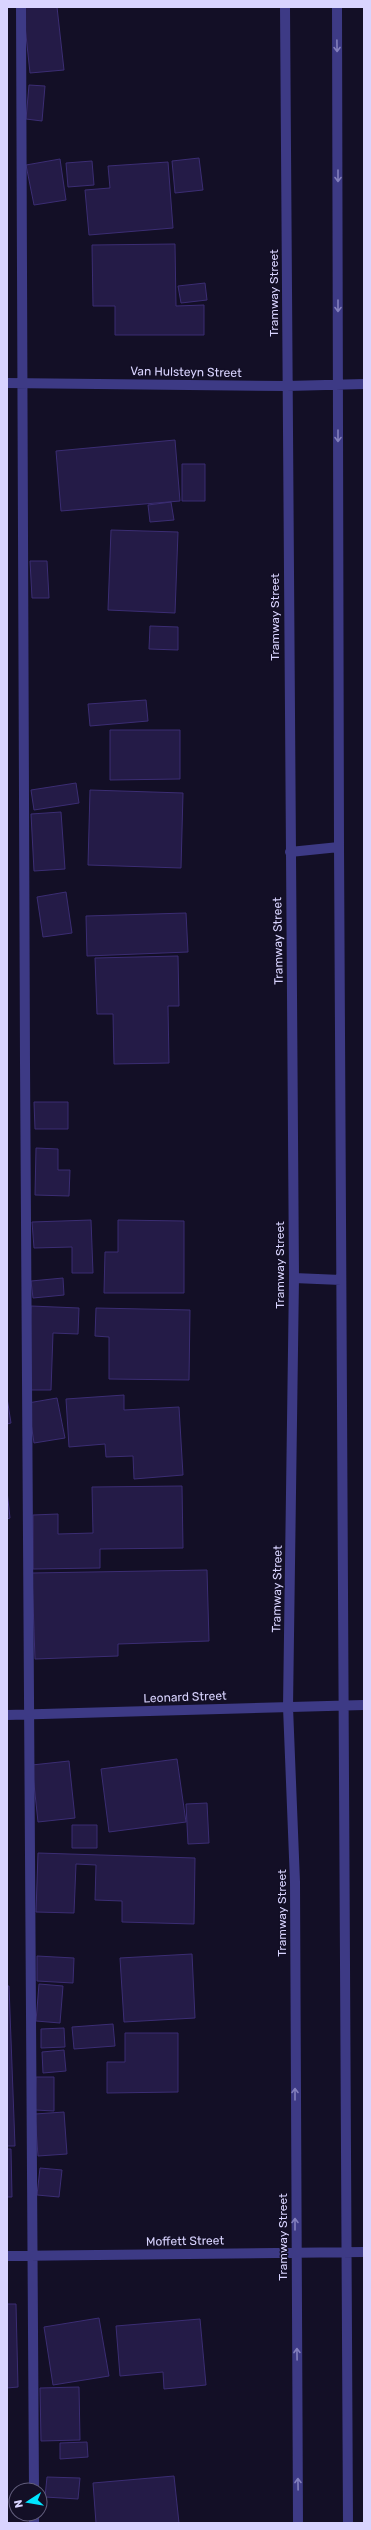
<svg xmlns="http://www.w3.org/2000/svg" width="371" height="2530" viewBox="0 0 371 2530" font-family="Rubik,sans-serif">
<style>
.building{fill:#241b47;stroke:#3b2d73}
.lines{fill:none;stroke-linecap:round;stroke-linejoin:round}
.minor{stroke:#3d3a85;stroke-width:10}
.oneway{stroke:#837fbc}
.labels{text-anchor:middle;stroke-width:3;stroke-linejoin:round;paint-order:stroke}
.street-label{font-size:12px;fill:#d9d4ff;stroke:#130f26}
</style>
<rect width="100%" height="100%" fill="#130f26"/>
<!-- building -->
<path class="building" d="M23 7H57L64 70 30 73Z
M29 85 45 86 42 121 26 119Z
M199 158 203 190 175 193 172 161Z
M60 159 66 200 34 205 26 165Z
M92 161 94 185 68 187 66 163Z
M168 162 173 228 89 235 85 190 110 188 108 166Z
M175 244 176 306 204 305V335H115V306H93L92 245Z
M205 283 207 300 181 303 178 286Z
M175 440 180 501 61 511 56 451Z
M182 464H205V501H182Z
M171 502 174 520 150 522 148 505Z
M111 530 178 532 175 613 108 610Z
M30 561H47L49 598H32Z
M150 626 178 627V650L149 649Z
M146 700 148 721 90 726 88 704Z
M110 730H180V779L110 780Z
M76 783 79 803 34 810 31 790Z
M90 790 183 793 181 868 88 865Z
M61 812 65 869 34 871 31 814Z
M66 892 72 933 43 937 37 897Z
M186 913 188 952 87 956 86 916Z
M178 956 179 1006H168L169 1063 114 1064 113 1014H97L95 958Z
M34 1102H68V1129H35Z
M36 1148 58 1149V1170H70L69 1196 35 1195Z
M91 1220 93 1273H72V1247L34 1248 32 1222Z
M118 1220 184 1221V1293H104L105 1252H118Z
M63 1278 64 1295 33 1298 31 1281Z
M31 1306 79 1308 78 1334 53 1333 51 1390H28Z
M96 1308 190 1310 189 1380 109 1379V1337L95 1336Z
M124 1395V1410L179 1407 183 1475 134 1479 133 1456 106 1457 105 1444 69 1447 66 1399Z
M7 1398 11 1423 7 1424Z
M57 1398 65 1438 34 1443 28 1403Z
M182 1486 183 1548 100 1549V1568L33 1569V1515L58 1514V1534L93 1533 92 1487Z
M7 1491 10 1518 7 1519Z
M207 1570 209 1641 118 1644V1656L35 1659 32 1573Z
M177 1759 186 1822 109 1832 101 1769Z
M69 1761 75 1818 38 1822 32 1765Z
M207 1803 209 1843 188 1844 186 1804Z
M72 1825H97V1848H72Z
M38 1853 195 1858 194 1924 122 1922V1901L95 1900 96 1865 76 1864 74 1913 36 1912Z
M192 1954 195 2018 124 2022 120 1958Z
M37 1956 74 1958 73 1983 37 1981Z
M39 1984 63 1986 60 2023 36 2021Z
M7 1986H9L15 2146H7Z
M113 2024 115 2046 74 2049 72 2027Z
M64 2028 65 2047 41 2048V2029Z
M125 2033H178V2092L107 2093V2062H125Z
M64 2050 66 2071 43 2073 42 2052Z
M36 2077H54V2111L35 2110Z
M64 2112 67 2154 38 2156 35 2114Z
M7 2149H11L12 2197H7Z
M40 2168 62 2170 59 2197 37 2195Z
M7 2304H16L18 2387 7 2388Z
M99 2318 109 2376 53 2385 44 2327Z
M200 2319 206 2385 164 2389 163 2372 120 2376 116 2326Z
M79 2387 80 2440 41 2441 40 2388Z
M87 2442 88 2457 60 2459V2443Z
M174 2476 179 2523H96L93 2483Z
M47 2477 80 2478 78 2499 45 2497Z"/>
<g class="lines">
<!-- minor -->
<path class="minor" d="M21 7 25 1063 34 2490
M285 7 294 1278 288 1707 295 1882 298 2523
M337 7 339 847 348 2523
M7 383 287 386 364 384
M290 852 339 847
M294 1278 341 1280
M7 1715 364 1705
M7 2256 364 2252
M34 2514V2523"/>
</g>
<!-- one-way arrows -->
<defs><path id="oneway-shaft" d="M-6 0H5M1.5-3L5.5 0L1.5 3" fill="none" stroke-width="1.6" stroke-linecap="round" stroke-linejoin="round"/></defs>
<g class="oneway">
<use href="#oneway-shaft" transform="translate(337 46) rotate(89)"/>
<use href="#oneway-shaft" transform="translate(338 176) rotate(90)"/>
<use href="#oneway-shaft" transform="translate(338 306) rotate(90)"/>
<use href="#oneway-shaft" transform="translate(338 436) rotate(90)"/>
<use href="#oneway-shaft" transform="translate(295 2094) rotate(-90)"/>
<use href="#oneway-shaft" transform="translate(295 2224) rotate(-90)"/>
<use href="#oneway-shaft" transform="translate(297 2354) rotate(-91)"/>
<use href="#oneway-shaft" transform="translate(298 2484) rotate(-91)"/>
</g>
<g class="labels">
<!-- street labels -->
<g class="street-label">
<text transform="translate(274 293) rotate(-90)" y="4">Tramway Street</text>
<text transform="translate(186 372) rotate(1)" y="4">Van Hulsteyn Street</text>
<text transform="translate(275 617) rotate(-90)" y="4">Tramway Street</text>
<text transform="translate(278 941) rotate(-91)" y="4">Tramway Street</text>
<text transform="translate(280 1265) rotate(-90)" y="4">Tramway Street</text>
<text transform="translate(277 1589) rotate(-89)" y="4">Tramway Street</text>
<text transform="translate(185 1697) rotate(-2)" y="4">Leonard Street</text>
<text transform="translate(282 1913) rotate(-90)" y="4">Tramway Street</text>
<text transform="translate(283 2237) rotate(-90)" y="4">Tramway Street</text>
<text transform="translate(185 2241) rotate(-1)" y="4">Moffett Street</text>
</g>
</g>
<!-- border -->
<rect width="371" height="2530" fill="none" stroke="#d9d4ff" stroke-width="16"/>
<!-- north arrow -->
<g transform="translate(28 2502) rotate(258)"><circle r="19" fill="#130f26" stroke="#625e7d"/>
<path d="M0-3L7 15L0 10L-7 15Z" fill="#00e5ff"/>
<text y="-6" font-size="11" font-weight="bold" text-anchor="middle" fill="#d9d4ff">N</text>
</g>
</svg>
